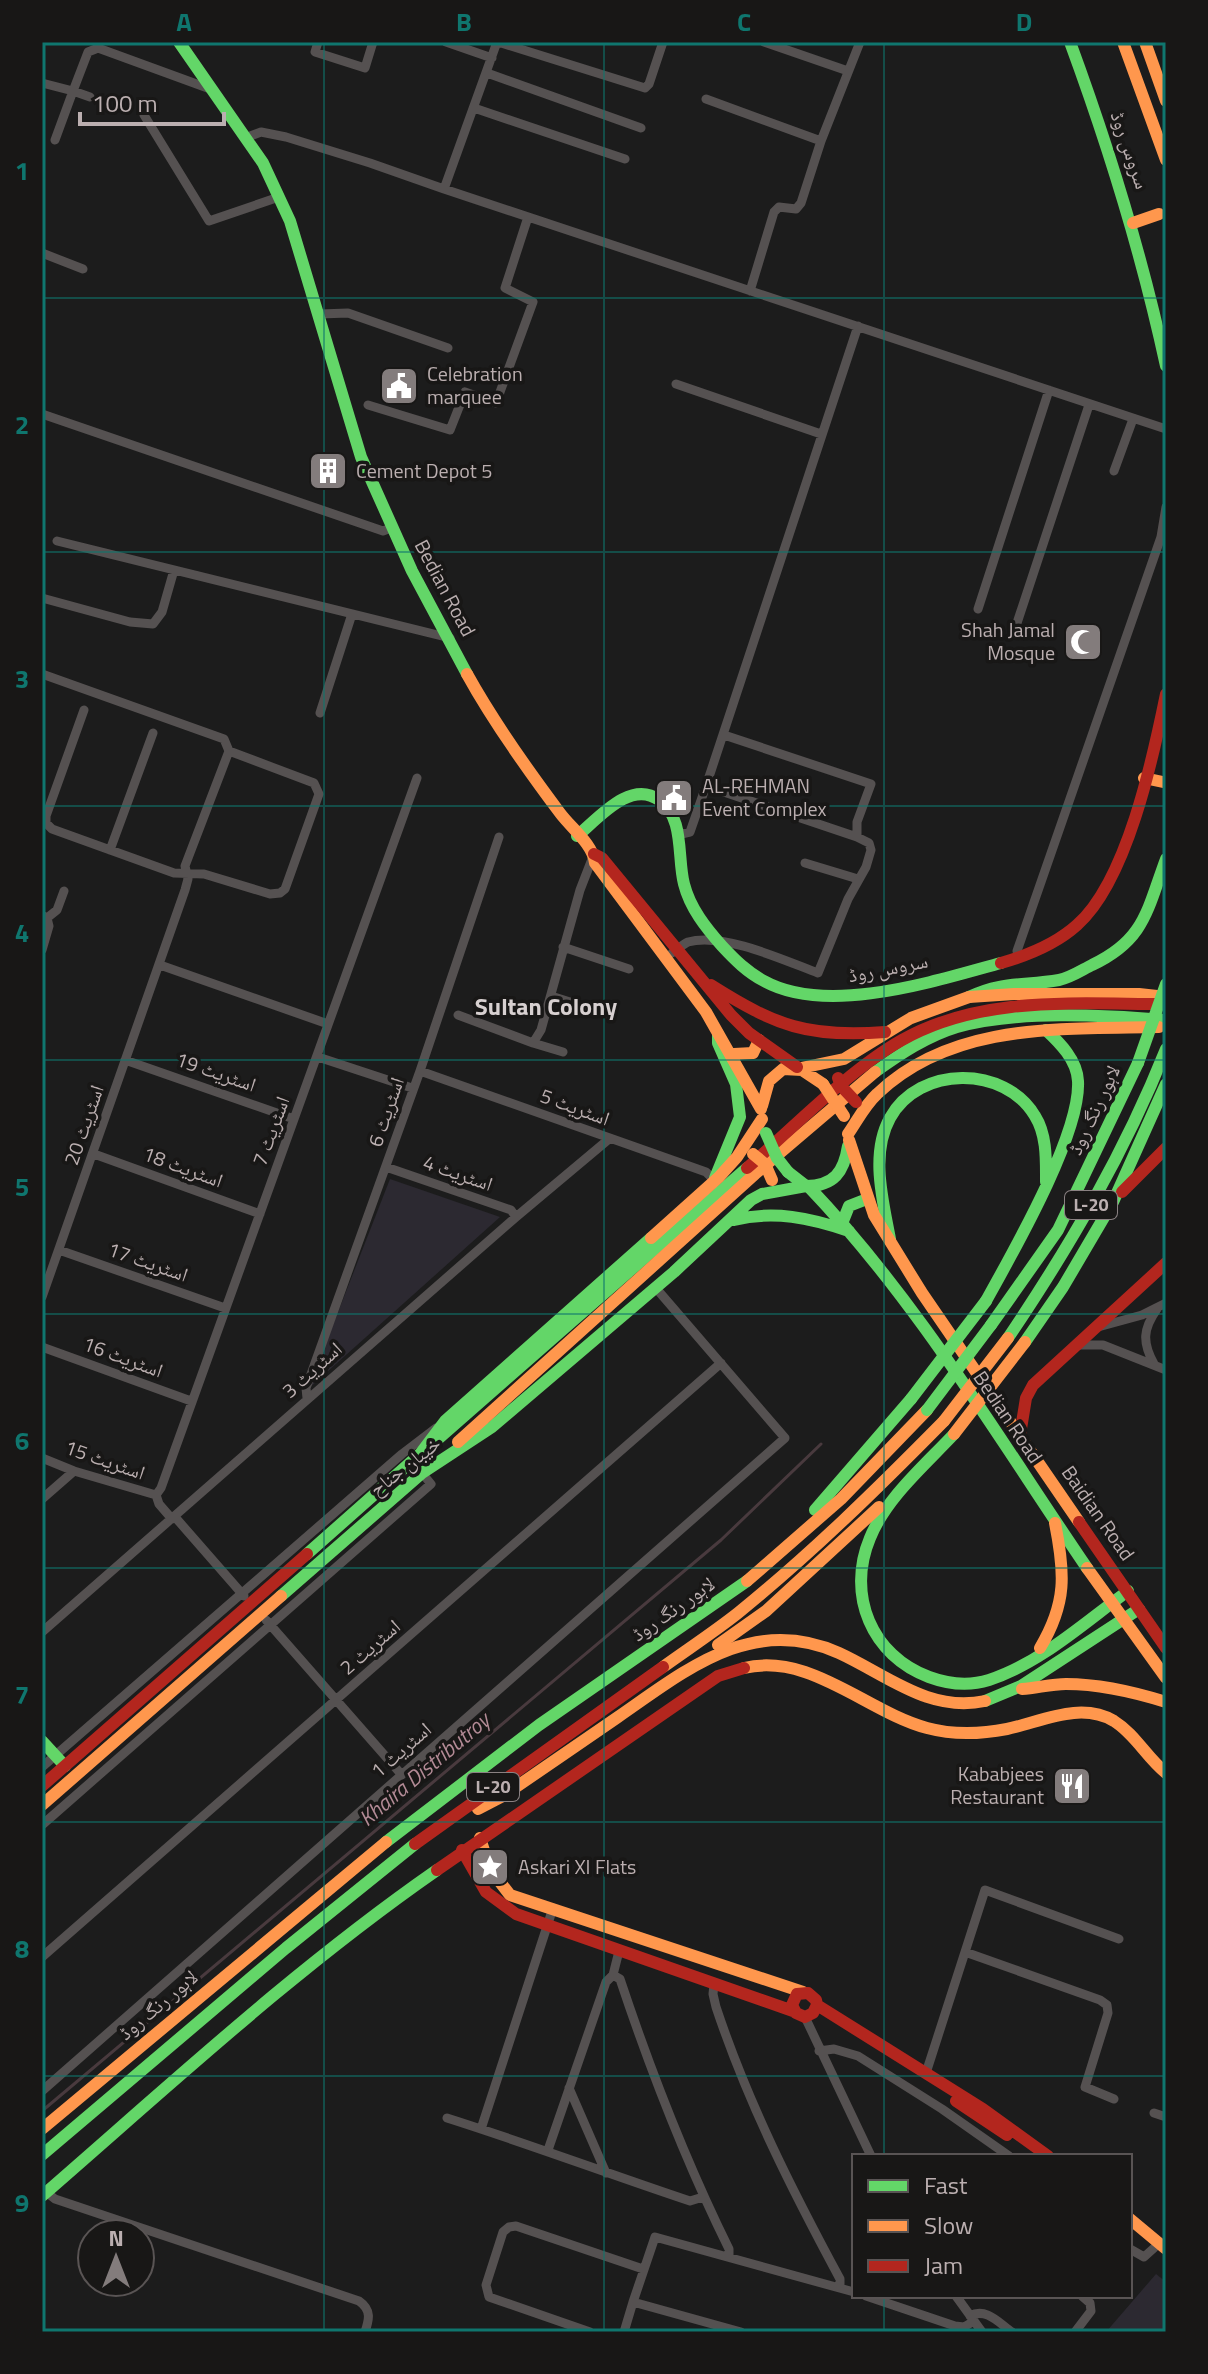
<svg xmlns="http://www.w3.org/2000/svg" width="1208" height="2374" viewBox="0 0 1208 2374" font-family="'Titillium Web','Noto Naskh Arabic',sans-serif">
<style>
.green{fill:#2c2931}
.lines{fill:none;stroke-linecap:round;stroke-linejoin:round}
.stream{stroke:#493a3e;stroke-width:3}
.street{stroke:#555151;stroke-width:9}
.fast{stroke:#63d668;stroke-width:12}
.slow{stroke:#ff974d;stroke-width:12}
.jam{stroke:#b3261e;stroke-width:12}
.fast-bridge{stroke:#63d668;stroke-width:12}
.slow-bridge{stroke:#ff974d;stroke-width:12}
.jam-bridge{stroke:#b3261e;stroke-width:12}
.grid{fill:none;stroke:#0f766e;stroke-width:2;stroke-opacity:0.55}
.labels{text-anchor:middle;stroke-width:7;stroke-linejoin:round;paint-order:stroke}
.shield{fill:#181716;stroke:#8a8182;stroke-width:2}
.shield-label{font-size:18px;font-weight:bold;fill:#bbafb0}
.street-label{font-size:20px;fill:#bbafb0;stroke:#181716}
.poi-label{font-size:20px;fill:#bbafb0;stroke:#181716;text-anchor:start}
.water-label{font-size:22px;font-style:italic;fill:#b28a95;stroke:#181716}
.quarter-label{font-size:24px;font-weight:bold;fill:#d7d0d0;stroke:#181716}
.neatline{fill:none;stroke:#0f766e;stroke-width:3}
.grid-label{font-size:26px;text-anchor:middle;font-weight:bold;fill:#0f766e}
</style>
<rect width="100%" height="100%" fill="#1c1c1c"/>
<!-- green -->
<path class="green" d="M390 1179 500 1217 308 1389Z
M1156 2274 1166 2282V2332H1106Z"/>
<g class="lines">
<!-- stream -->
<path class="stream" d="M42 2111 721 1540 821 1444"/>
<!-- street -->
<path class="street" d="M318 42 315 52 365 68 373 42
M446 42 492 58
M498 42 645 88 649 84 663 42
M764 42 848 71
M487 73 641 128
M42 83 73 91 88 52 98 48 213 90
M706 99 821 141
M474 108 625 159
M144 115 209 221 279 197
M245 138 261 132 286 137 370 163 444 189 497 42
M55 140 73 91 90 97
M444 189 1166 429
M42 253 83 269
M750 291 774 212 779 207 796 209 801 203 821 141 860 42
M320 314 348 313 448 348
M676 384 821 434
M368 405 450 430 465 392 496 403 533 302 505 288 528 217
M42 414 383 531 391 528
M1114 471 1133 419
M57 541 450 638
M42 598 130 622 153 624 162 612 174 570
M978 609 1049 390
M1017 623 1089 405
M42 674 224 739 229 751 185 866 188 879 185 890 42 1297
M84 710 46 816V823L52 829 174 873 204 874 270 894 280 893 285 889 319 794 314 783 229 751
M320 713 352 614
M706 786 857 837
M677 835 690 832 706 786 858 326
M110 850 153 733
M805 863 858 879
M42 915 47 918 49 926 42 950
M47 918 57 910 64 891
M563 947 629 969
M672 953C677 950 683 944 688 942 723 932 786 961 818 973L848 899 866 867 871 850 869 843 857 837V822L871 784 724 735
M1019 958 1017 951 1161 537 1166 507
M160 965 328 1024
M551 996 608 1014
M458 1015 533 1043 541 1030 580 890 594 854
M533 1043 563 1052
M318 1057 412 1088
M125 1060 294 1119
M420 1071 706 1172 715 1181
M94 1154 260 1214
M386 1167 511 1210 516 1217
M59 1250 225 1308
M1098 1327 1142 1315 1166 1303
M1078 1345H1103L1166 1370
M42 1347 191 1401
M1154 1364C1142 1342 1143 1329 1157 1309
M307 1398 306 1388 420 1071 499 837
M42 1458 74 1471 156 1495
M156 1495 161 1488 417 778
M156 1495 159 1504 172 1519
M42 1499 74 1471
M175 1517 244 1596
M266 1620 401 1774
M42 1632 516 1217 609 1139
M42 1767 402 1454 436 1428
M42 1825 431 1484 422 1473
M619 1951 613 1975 620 1979C651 2072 686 2162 729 2249V2256
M965 1952 1100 2000 1107 2005 1108 2013 1085 2087 1114 2099
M42 1957 721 1363
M714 1984 713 1994 716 2007C748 2103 792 2190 840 2279V2287
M805 2017 871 2156
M819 2051 834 2049 858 2056 942 2109 1009 2156
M926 2073 985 1890 1119 1939
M569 2088 606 2173
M42 2091 785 1438 655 1287
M1154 2113 1166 2117
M447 2118C529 2144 609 2174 690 2201L703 2197
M481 2129 553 1908
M548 2150 606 1982 613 1975
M46 2192 55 2199 359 2301C372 2310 369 2320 365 2332
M1130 2249 1144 2257 1154 2248
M866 2296 955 2326 964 2327 974 2321
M956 2296 982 2332
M970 2316C986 2307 999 2323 1012 2332
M590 2332 489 2297 486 2285 503 2232 509 2227 516 2226 643 2269
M624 2332 633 2302
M741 2332 633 2302 655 2237 854 2292
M1075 2332 1091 2311 1090 2303 1082 2296"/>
<!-- fast -->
<path class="fast" d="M179 42 263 163 290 221 361 457 412 571 467 674
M1070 42C1109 148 1142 255 1166 366
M577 836C598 819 630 779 659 800 685 817 677 858 684 884 690 908 706 928 722 946 735 960 747 972 764 981 827 1016 935 981 1001 963
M969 997C1002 981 1025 986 1059 980 1070 978 1082 970 1092 965 1145 940 1147 910 1166 859
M875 1072C900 1054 927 1036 957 1027 1017 1010 1103 1015 1166 1020
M788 1172 806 1186C834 1186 844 1172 848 1146
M715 1178 740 1117 736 1084 718 1043V1034
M808 1186C917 1300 999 1439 1087 1568
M734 1220C774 1210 810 1218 849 1231
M843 1221 849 1206 867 1199
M890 1239C883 1201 870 1154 890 1118 919 1065 1005 1065 1035 1116 1047 1135 1046 1160 1046 1182
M986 1301C1013 1252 1081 1134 1078 1081 1077 1060 1060 1043 1046 1030
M991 1325 1058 1230 1138 1063
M1008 1338C1070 1246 1125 1152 1166 1049
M1025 1342 1063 1287 1113 1202 1166 1084
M954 1434C925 1465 886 1498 870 1538 846 1595 872 1656 929 1677 948 1684 970 1686 989 1680 1041 1663 1085 1622 1128 1591
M438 1439 747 1168
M815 1510 911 1399
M307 1554 420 1454 445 1421 651 1238
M281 1596 422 1473 492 1427 674 1272 751 1200 762 1194 806 1186
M985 1701 1021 1686 1139 1609
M42 1741 65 1766
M386 1842 539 1725 747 1581
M42 2155 286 1948 415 1844
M42 2196C171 2084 296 1968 437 1870"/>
<!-- slow -->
<path class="slow" d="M1123 42 1166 160
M1145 42 1166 101
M1133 223 1159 214
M467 674C494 723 527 769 560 813 571 828 593 844 595 863L706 1012 761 1109
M1144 778 1163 782
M734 1054 753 1053 759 1040
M801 1068 844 1059 911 1018 969 997 1014 994H1139L1166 997
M762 1106 769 1081 783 1069 802 1070 823 1084
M848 1134C857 1121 865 1105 877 1094 952 1022 1062 1029 1159 1027
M849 1140 874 1215 922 1293 1079 1522
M651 1238 719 1177 737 1157 762 1119
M458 1442 755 1174 875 1072
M1087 1568 1166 1678
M747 1581 841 1499 927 1410
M718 1645 766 1611 879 1507
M1040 1648C1067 1603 1065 1573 1055 1523
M663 1667C688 1649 714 1632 738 1613 811 1554 878 1488 944 1421
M744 1668C810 1652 867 1712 927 1728 953 1735 981 1734 1007 1729 1041 1722 1080 1701 1114 1721 1135 1734 1147 1758 1166 1773
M1022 1689C1037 1688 1051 1684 1066 1684 1100 1684 1134 1692 1166 1702
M42 1805 281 1596
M478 1809 503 1796C541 1770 580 1743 618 1717 686 1670 752 1614 839 1653 887 1675 929 1713 985 1701
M480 1838 490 1869 510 1895 803 1992
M42 2129 386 1842
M1130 2219 1166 2249"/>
<!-- jam -->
<path class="jam" d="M594 854 602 858 731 1015 749 1033 797 1067
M1001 963C1029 955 1056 944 1077 925 1127 881 1153 758 1166 694
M711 985C776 1026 808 1038 885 1032
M747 1168C793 1128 849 1070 902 1040 982 995 1076 1004 1165 1004
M1122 1192 1166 1148
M1020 1435 1026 1398 1033 1385 1166 1263
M1079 1522 1166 1648
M42 1786 307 1554
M415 1844 663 1667
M462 1850 486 1892 516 1914 793 2011
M437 1870 718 1676 744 1668
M817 2005 813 2013 805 2017 796 2013 792 2005 797 1994 808 1993 816 2000 817 2005 983 2109 1048 2156
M956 2101 1007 2135"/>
<!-- fast-bridge -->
<path class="fast-bridge" d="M1138 1063 1166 984
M766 1133 777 1158 788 1172
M911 1399 986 1301
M927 1410 991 1325"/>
<!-- slow-bridge -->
<path class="slow-bridge" d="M823 1084 844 1116
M753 1154 765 1164 772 1180
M944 1421 1008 1338
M954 1434 1025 1342"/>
<!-- jam-bridge -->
<path class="jam-bridge" d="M838 1078 841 1086 856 1102"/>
</g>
<!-- grid -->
<path class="grid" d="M324 42V2332M604 42V2332M884 42V2156M42 298H1166M42 552H1166M42 806H1166M42 1060H1166M42 1314H1166M42 1568H1166M42 1822H1166M42 2076H1166M884 2296V2332"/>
<!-- icons -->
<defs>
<symbol id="civic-square" viewBox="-11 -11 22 22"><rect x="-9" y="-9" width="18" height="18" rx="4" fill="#837c7c" stroke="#181716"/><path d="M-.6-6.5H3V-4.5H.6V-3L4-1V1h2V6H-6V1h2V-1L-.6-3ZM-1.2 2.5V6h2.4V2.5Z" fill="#fff"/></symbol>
<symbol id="building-square" viewBox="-11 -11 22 22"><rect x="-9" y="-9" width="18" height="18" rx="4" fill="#837c7c" stroke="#181716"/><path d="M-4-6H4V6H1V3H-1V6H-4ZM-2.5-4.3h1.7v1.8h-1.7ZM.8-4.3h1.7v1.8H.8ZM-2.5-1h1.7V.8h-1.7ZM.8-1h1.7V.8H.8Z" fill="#fff"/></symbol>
<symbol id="mosque-square" viewBox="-11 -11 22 22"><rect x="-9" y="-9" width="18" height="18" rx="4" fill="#837c7c" stroke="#181716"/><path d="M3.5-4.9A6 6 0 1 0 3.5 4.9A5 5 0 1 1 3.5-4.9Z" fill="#fff"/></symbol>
<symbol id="restaurant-square" viewBox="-11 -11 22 22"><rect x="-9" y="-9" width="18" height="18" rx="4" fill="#837c7c" stroke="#181716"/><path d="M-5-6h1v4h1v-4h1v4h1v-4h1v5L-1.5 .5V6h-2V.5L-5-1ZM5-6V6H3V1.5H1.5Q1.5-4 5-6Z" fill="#fff"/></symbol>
<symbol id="sight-square" viewBox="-11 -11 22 22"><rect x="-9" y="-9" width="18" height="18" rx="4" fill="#837c7c" stroke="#181716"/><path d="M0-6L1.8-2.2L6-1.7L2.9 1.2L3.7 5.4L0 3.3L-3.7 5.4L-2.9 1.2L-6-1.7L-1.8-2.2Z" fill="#fff"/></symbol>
</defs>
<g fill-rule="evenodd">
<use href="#civic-square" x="377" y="364" width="44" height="44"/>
<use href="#building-square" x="306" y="449" width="44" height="44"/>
<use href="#mosque-square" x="1061" y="620" width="44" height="44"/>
<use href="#civic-square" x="652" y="776" width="44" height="44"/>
<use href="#restaurant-square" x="1050" y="1764" width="44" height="44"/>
<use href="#sight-square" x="468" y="1845" width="44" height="44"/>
</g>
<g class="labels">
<!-- shield labels -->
<g class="shield">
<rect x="1065" y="1191" width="52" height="28" rx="6"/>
<rect x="467" y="1773" width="52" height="28" rx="6"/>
</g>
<g class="shield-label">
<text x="1091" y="1211">L-20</text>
<text x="493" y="1793">L-20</text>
</g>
<!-- street labels -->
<g class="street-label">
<text transform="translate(1130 150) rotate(71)" y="7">سروس روڈ</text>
<text transform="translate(445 588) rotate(62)" y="7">Bedian Road</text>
<text transform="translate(888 968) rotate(-11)" y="7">سروس روڈ</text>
<text transform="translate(216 1072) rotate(19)" y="7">اسٹریٹ 19</text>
<text transform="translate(575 1107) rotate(20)" y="7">اسٹریٹ 5</text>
<text transform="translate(1094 1110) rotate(-65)" y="7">لاہور رنگ روڈ</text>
<text transform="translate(386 1112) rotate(-71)" y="7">اسٹریٹ 6</text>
<text transform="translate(84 1125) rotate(-71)" y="7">اسٹریٹ 20</text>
<text transform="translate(271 1131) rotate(-70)" y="7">اسٹریٹ 7</text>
<text transform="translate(183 1167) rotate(20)" y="7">اسٹریٹ 18</text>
<text transform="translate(458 1173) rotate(19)" y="7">اسٹریٹ 4</text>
<text transform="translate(148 1262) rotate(19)" y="7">اسٹریٹ 17</text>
<text transform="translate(123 1357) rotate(20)" y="7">اسٹریٹ 16</text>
<text transform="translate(312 1370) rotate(-42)" y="7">اسٹریٹ 3</text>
<text transform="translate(1008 1417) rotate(56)" y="7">Bedian Road</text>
<text transform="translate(105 1460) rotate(19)" y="7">اسٹریٹ 15</text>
<text transform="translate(405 1466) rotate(-38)" y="7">خیبان جناح</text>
<text transform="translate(1098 1513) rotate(55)" y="7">Baidian Road</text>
<text transform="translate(673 1609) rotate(-35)" y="7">لاہور رنگ روڈ</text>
<text transform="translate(370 1647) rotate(-41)" y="7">اسٹریٹ 2</text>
<text transform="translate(401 1750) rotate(-41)" y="7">اسٹریٹ 1</text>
<text transform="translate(158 2005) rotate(-40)" y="7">لاہور رنگ روڈ</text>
</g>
<!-- poi labels -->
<g class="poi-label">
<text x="427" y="381">Celebration<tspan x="427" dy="23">marquee</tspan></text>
<text x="356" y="478">Cement Depot 5</text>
<text x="1055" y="637" text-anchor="end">Shah Jamal<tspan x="1055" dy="23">Mosque</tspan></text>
<text x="702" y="793">AL-REHMAN<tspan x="702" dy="23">Event Complex</tspan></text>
<text x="1044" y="1781" text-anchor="end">Kababjees<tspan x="1044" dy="23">Restaurant</tspan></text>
<text x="518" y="1874">Askari XI Flats</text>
</g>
<!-- water labels -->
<g class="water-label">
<text transform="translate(424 1769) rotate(-40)" y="8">Khaira Distributroy</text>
</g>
<!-- quarter labels -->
<g class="quarter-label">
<text x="546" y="1015">Sultan Colony</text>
</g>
</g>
<!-- border -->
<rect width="1208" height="2374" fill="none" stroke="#181716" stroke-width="88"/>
<!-- legend -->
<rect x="852" y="2154" width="280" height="144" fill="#181716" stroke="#595454" stroke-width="2"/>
<rect x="868" y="2180" width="40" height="12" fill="#63d668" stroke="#595454" stroke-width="2"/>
<text x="924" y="2194" font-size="24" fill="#bbafb0">Fast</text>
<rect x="868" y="2220" width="40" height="12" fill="#ff974d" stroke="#595454" stroke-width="2"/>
<text x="924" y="2234" font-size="24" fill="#bbafb0">Slow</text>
<rect x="868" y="2260" width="40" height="12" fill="#b3261e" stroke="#595454" stroke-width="2"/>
<text x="924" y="2274" font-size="24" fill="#bbafb0">Jam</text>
<!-- north arrow -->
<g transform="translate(116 2258)"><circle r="38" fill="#181716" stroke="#595454" stroke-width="2"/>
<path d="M0-6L14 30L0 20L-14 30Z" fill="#837c7c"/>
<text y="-12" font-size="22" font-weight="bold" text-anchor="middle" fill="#bbafb0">N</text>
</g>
<!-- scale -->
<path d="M80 112v12h144v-12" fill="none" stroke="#bbafb0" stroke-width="4"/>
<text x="92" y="112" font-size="24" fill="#bbafb0" stroke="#181716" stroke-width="6" paint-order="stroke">100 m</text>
<rect x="44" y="44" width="1120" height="2286" class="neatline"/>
<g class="grid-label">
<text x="184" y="31">A</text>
<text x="464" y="31">B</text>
<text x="744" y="31">C</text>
<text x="1024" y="31">D</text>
<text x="22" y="180">1</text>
<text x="22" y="434">2</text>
<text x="22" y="688">3</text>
<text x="22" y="942">4</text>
<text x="22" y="1196">5</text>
<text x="22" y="1450">6</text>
<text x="22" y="1704">7</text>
<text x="22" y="1958">8</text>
<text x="22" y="2212">9</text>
</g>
</svg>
